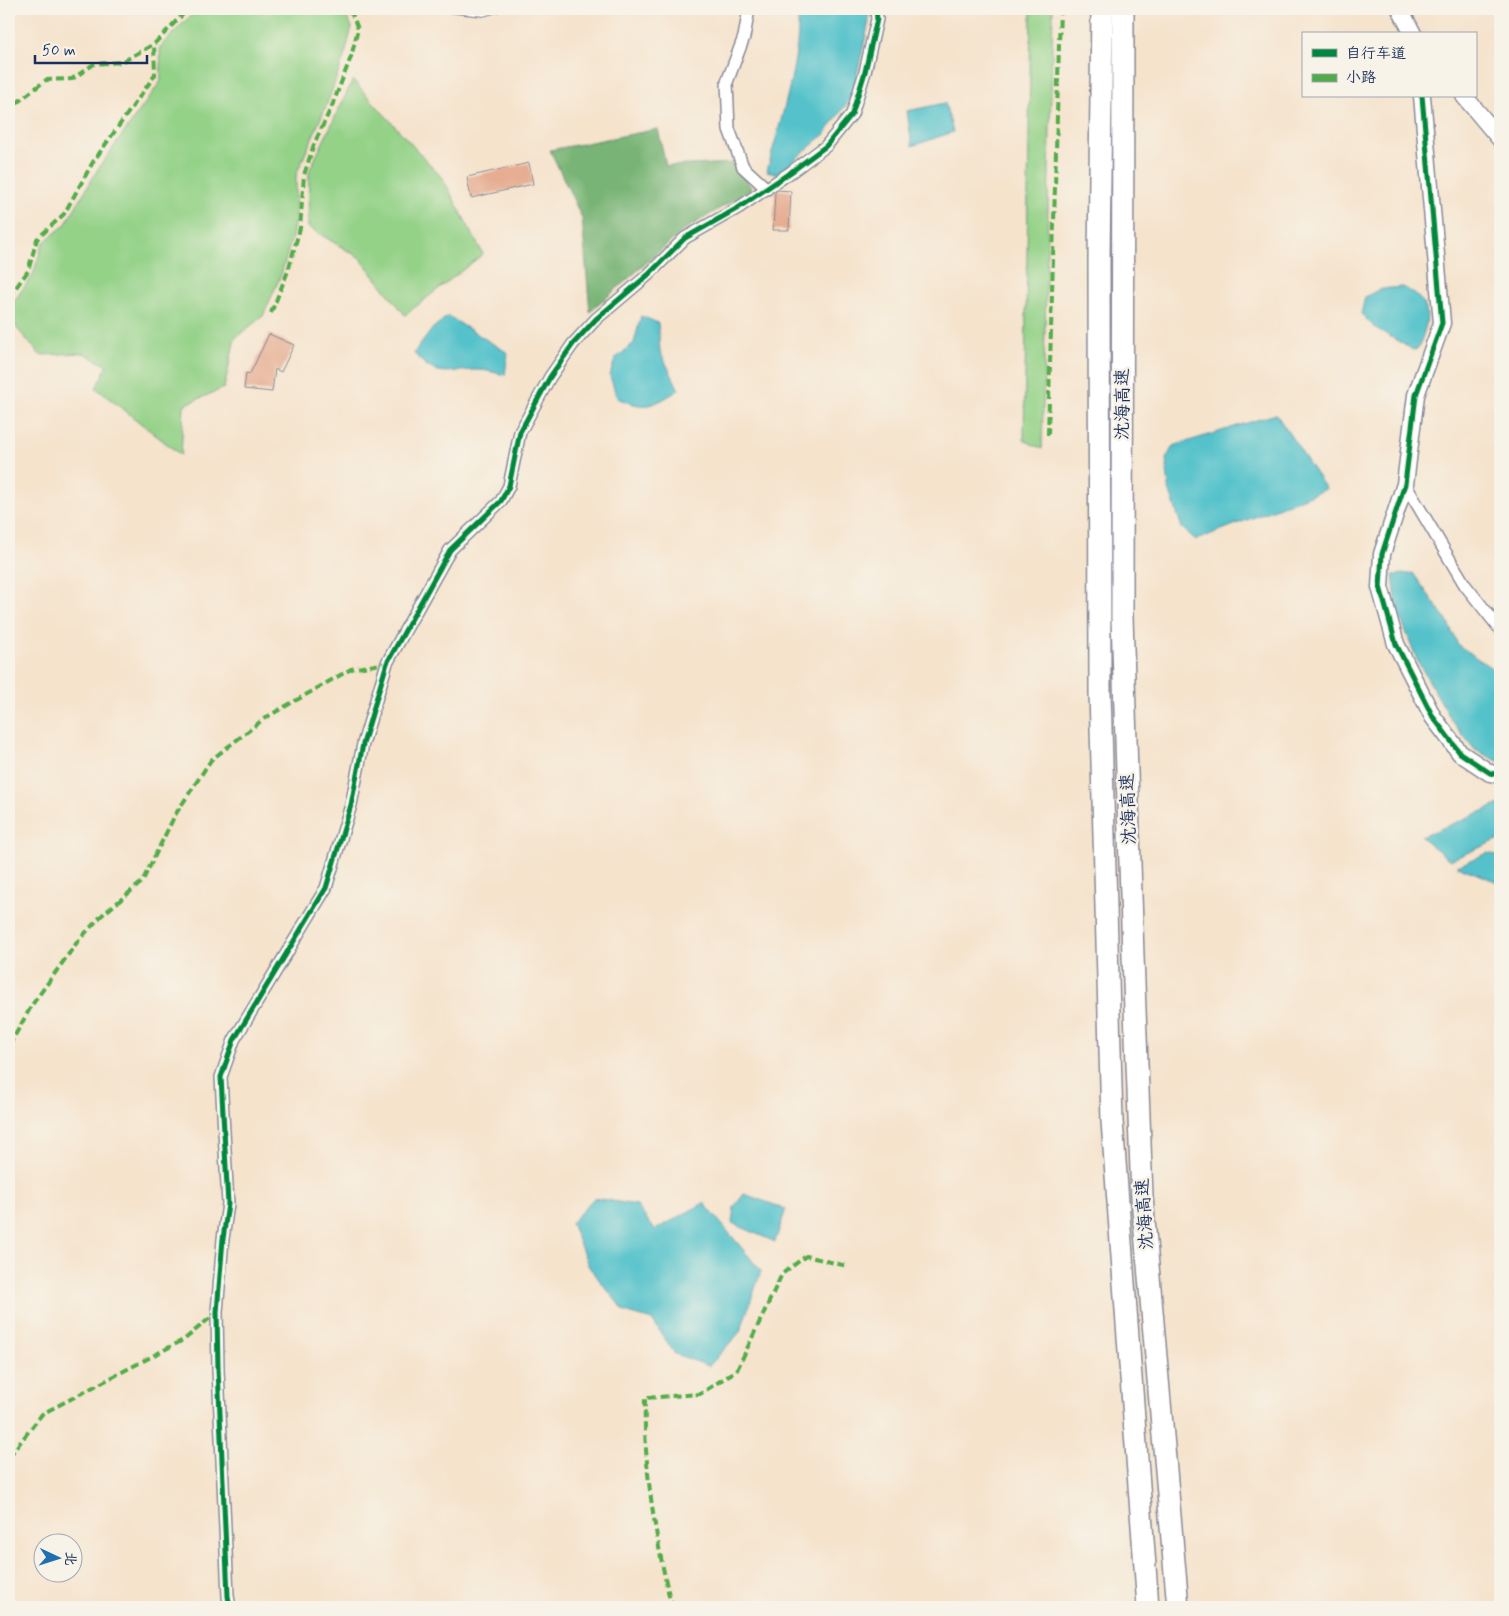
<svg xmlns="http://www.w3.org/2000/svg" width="1509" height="1616" viewBox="0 0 1509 1616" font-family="Mynerve,'LXGW WenKai TC',sans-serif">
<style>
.green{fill:#94d288;stroke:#588073}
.forest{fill:#77b474;stroke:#497269}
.water{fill:#55c2cb;stroke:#387894}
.building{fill:#e6ad92}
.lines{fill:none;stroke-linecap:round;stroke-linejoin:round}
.lane-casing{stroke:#888995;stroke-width:8}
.street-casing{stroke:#888995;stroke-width:14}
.secondary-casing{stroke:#888995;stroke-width:19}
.highway-casing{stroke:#888995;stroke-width:24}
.lane{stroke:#fff;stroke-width:5.5}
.street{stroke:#fff;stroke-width:11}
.secondary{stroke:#fff;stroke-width:16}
.highway{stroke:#fff;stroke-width:21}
.quiet{stroke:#52ab49;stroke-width:4;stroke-dasharray:8 4;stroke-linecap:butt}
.cycleway-casing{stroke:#f7f3e8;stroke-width:8}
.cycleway{stroke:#00873e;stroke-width:5}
.labels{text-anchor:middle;stroke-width:5;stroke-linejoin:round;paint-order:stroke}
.street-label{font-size:18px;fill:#1b2f5e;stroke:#f7f3e8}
</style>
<rect width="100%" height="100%" fill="#f7f3e8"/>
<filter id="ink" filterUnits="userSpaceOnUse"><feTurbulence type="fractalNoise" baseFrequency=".02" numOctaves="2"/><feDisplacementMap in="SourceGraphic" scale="10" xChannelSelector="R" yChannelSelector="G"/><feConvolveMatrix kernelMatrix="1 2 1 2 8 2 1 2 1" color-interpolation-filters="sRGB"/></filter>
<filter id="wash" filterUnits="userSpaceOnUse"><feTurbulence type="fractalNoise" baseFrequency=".0096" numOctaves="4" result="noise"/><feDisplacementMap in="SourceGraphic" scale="20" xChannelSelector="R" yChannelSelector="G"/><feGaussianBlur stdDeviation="1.12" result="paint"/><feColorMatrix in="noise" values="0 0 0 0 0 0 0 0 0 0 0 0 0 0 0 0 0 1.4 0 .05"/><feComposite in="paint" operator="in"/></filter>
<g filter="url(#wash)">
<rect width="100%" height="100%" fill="#f5e3cc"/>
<!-- green -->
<path class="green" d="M197 9H342L352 27 345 54 327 104 296 175V213L292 237 281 275 263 316 235 338 224 388 184 405 181 455 96 388 107 366 84 353 40 355 9 319 14 301 33 275 43 243 65 225 98 169 161 81 160 47Z
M1031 9H1053L1042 449 1024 440Z
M353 80 443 179 483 254 405 315 360 258 308 227 309 171Z"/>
<!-- forest -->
<path class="forest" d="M658 129 666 166 735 163 752 189 684 230 590 312 582 218 550 150Z"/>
<!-- water -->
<path class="water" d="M797 9H868L869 22 852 96 825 134 778 174 767 171C778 129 804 50 797 9Z
M945 103 953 132 912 146 907 111Z
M1403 287C1435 303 1429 320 1418 349L1413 350 1374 327 1361 314 1365 297 1380 289Z
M448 316 508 353 505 375C496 373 487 370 478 370 448 370 436 380 414 353L433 328Z
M641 316 658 323 660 351 679 390C652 406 647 411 617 398L610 376 615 359 634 343Z
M1276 414 1326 489 1196 540 1182 528 1169 489 1166 459 1173 446Z
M1413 573 1447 621 1458 645 1500 674V762L1475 750 1452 721 1417 660 1397 608 1393 575Z
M1500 804V839L1450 860 1421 837Z
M1488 853 1500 856V883L1457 866Z
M744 1194 786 1209 775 1242 732 1223 734 1207Z
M594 1198 636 1205 655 1230 704 1203 761 1271 740 1332 709 1366 675 1354 652 1320 625 1312 589 1267 571 1223Z"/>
<g id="blocks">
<!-- building -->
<path class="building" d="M529 163 533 184 471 198 467 177Z
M778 190 791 191 789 230H773L775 192Z
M269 334 294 345 281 372 275 369 272 392 244 389 246 373 250 374Z"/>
</g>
</g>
<g filter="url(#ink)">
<use href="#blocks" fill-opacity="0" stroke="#888995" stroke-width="1"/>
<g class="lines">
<defs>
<path id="lane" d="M446 9 483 13 497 9
M351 11 360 9"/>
<path id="street" d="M749 9 744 37 727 82 729 129 743 167 767 189
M1405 484 1465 585 1500 629
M230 1607 228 1596 218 1369 217 1312 223 1239 228 1204 221 1077 234 1040 326 888 351 805 363 744 387 663 450 550 501 501 509 486 520 432 550 377 573 344 596 319 648 275 685 238 738 208 791 172 826 146 852 114 865 72 877 19 876 9"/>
<path id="secondary" d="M1400 9 1413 34
M1422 96 1442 323 1416 395 1405 484 1382 554 1380 587 1396 644 1433 717 1460 753 1490 773 1500 775
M1464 96 1500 139"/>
<path id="highway" d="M1102 9 1099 260 1100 692 1112 1121 1148 1607
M1123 9 1122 617 1133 956 1142 1197 1178 1607"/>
</defs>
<!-- lane casing -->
<use href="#lane" class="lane-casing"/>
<!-- street casing -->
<use href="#street" class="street-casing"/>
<!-- secondary casing -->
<use href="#secondary" class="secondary-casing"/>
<!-- highway casing -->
<use href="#highway" class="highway-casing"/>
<!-- lane -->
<use href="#lane" class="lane"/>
<!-- street -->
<use href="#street" class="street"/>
<!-- secondary -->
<use href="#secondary" class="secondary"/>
<!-- highway -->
<use href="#highway" class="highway"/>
<!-- quiet -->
<path class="quiet" d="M9 113 14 105 46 80 72 79 94 64 122 62 154 44 188 9
M9 297 28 271 37 239 64 214 93 162 155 75 154 44
M271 313 288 271 300 228 304 175 314 144 332 106 351 57 358 29 350 9
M1048 435 1060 9
M9 1046 32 1005 78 941 101 916 142 882 175 815 211 760 265 718 351 669 387 663
M9 1457 42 1414 185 1339 217 1312
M676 1607 670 1600C655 1534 643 1465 645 1398L700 1394 737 1370 782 1274 806 1256 847 1266"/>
<defs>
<path id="cycleway" d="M1422 96 1442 323 1416 395 1405 484 1382 554 1380 587 1396 644 1433 717 1460 753 1490 773 1500 775
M230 1607 228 1596 218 1369 217 1312 223 1239 228 1204 221 1077 234 1040 326 888 351 805 363 744 387 663 450 550 501 501 509 486 520 432 550 377 573 344 596 319 648 275 685 238 738 208 791 172 826 146 852 114 865 72 877 19 876 9"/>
</defs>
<!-- cycleway casing -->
<use href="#cycleway" class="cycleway-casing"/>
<!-- cycleway -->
<use href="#cycleway" class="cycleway"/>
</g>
</g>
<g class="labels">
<!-- street labels -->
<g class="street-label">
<text transform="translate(1122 404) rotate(-90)" y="6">沈海高速</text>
<text transform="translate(1128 809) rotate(-92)" y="6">沈海高速</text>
<text transform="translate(1144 1214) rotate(-94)" y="6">沈海高速</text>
</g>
</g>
<!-- margin -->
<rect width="1509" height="1616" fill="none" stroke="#f7f3e8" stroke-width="30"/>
<!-- legend -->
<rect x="1302" y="32" width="175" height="65" fill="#f7f3e8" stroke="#9fa5b1"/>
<rect x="1312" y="49" width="25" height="8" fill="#00873e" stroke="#9fa5b1"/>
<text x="1346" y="58" font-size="15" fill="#1b2f5e">自行车道</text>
<rect x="1312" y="74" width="25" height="8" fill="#52ab49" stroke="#9fa5b1"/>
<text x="1346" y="82" font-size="15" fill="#1b2f5e">小路</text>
<!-- north arrow -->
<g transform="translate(58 1558) rotate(94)"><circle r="24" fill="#f7f3e8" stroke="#9fa5b1"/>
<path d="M0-4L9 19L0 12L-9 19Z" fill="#1f6fb2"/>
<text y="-8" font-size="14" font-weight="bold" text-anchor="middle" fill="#1b2f5e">北</text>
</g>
<!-- scale -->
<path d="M35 55v8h112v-8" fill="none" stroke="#1b2f5e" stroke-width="2.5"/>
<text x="42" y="55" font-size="15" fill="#1b2f5e" stroke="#f7f3e8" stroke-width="4" paint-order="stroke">50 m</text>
</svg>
